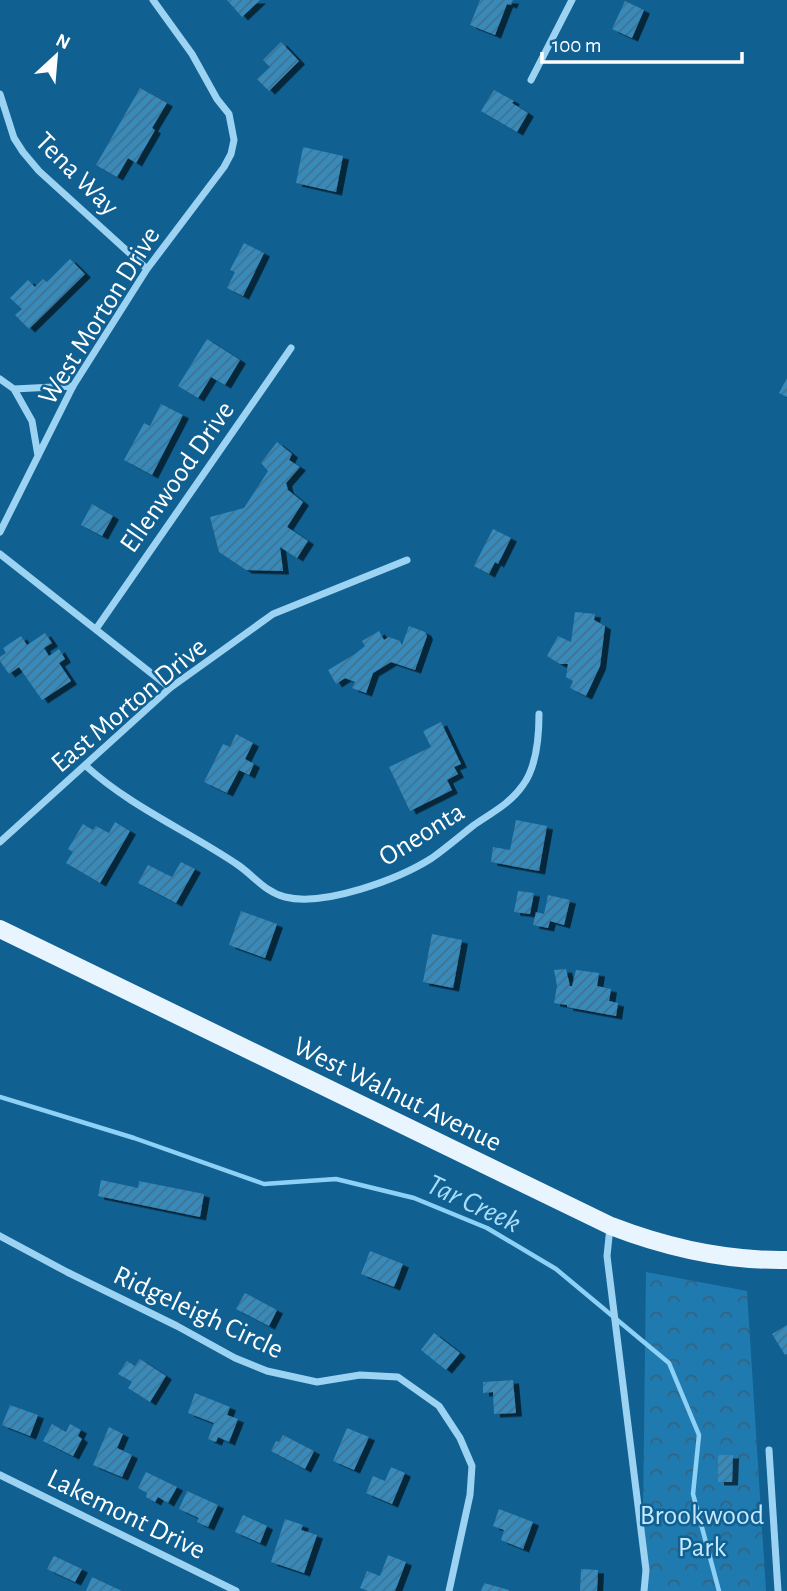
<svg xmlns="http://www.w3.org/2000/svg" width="787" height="1591" viewBox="0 0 787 1591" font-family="'Alegreya Sans',sans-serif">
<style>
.forest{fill:url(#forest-crowns)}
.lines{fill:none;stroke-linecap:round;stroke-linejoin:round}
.stream{stroke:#8ed1f7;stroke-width:4.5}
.building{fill:url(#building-hatch);filter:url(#shadow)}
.minor{stroke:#9cd3f3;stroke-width:7}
.primary{stroke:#e8f5ff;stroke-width:18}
.labels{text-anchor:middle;stroke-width:5;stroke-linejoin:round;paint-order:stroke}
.street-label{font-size:28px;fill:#fff;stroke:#106092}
.park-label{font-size:28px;fill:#c4e8fd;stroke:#106092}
.water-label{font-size:30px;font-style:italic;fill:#a8dcfa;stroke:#106092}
</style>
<defs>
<pattern id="forest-crowns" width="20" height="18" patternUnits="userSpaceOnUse" patternTransform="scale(1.75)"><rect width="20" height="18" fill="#1f7aaf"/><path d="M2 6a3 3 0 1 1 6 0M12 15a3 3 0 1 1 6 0" fill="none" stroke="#36637e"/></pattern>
<pattern id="building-hatch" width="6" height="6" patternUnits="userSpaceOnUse" patternTransform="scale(1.75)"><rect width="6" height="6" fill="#398aba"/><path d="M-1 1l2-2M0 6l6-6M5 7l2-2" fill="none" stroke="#41718e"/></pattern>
<filter id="shadow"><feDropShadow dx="6" dy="3.5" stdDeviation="0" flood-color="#0009"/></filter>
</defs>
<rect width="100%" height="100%" fill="#106092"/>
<!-- forest -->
<path class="forest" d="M646 1272 747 1291 766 1591H642Z"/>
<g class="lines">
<!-- stream -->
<path class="stream" d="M0 1097 134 1138 264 1184 336 1179 414 1198 487 1228 556 1269 669 1363 699 1435 693 1494 719 1591"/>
</g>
<!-- building -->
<path class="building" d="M227 0H260L242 17Z
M480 0H513L511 5 507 4 495 35 470 25Z
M625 1 644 10 632 38 612 29Z
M281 42 299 61 269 91 257 79 270 67 263 60Z
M140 88 167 103 152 128 155 130 136 163 128 158 117 177 96 165Z
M494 90 514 101 512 103 528 113 517 132 481 111Z
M303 147 343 156 336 192 296 183Z
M244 243 264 253 243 296 227 288 235 272 230 270Z
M70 259 85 274 29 329 15 315 22 309 10 298 28 280 35 287 43 279 47 282Z
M207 339 240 360 225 385 211 377 198 398 178 386Z
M787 378V397L779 393Z
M161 404 183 415 152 475 124 460 144 423 150 426Z
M277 442 292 454 289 460 300 467 286 483 288 490 303 502 287 527 308 541 297 558 280 547 283 571 246 570 219 552 210 517 244 508 268 471 261 463Z
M92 504 113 516 102 536 81 525Z
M493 529 511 538 498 564 495 562 489 574 474 566Z
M575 612 595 614 594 620 605 626 600 666 586 696 570 688 573 681 566 677 568 664H560L547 656 558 636 571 642Z
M409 626 425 632 427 636 415 670 391 662 373 673 366 693 352 688 355 682 345 678 336 684 328 670 355 654 365 646 362 641 379 631 384 640 389 637 400 641 402 645Z
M45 633 52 643 44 648 49 656 59 649 65 659 59 663 71 681 42 700 19 667 9 674 0 661V657L6 653 3 648 21 636 27 645Z
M441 722 461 764 454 767 458 774 447 780 452 790 410 811 389 767 431 747 423 731Z
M236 734 253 743 245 759 254 764 249 775 239 770 227 793 204 782 223 744 230 747Z
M516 820 547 826 539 871 491 862 493 847 510 850Z
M115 822 130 831 100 883 66 863 73 852 68 849 83 824 93 830 96 826 109 833Z
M181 862 195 869 176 903 138 883 148 865 172 877Z
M518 891 534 893 530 914 514 912Z
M548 895 570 900 564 925 550 921 548 928 533 925 536 912 544 914Z
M241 911 277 924 265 958 229 945Z
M432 934 462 940 453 988 423 982Z
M566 969 570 986H572L576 970 599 973 597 986 611 989 609 1001 618 1003 616 1016 567 1007V1005L554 1003 557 986 554 970Z
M101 1180 138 1188 139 1181 204 1194 200 1217 98 1196Z
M370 1251 403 1264 394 1287 361 1274Z
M245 1293 277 1310 269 1326 236 1309Z
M787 1325V1354L785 1355 772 1334Z
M434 1333 460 1353 446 1370 421 1350Z
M140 1359 166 1376 150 1402 128 1388 132 1382 118 1374 127 1361 135 1366Z
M513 1380 516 1413 494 1414 493 1392 483 1393V1382Z
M195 1393 230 1407 227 1415 238 1419 229 1442 218 1437 216 1442 208 1439 214 1423 188 1413Z
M10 1405 38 1415 30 1436 2 1425Z
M52 1424 66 1432 70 1424 81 1430 78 1436 82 1439 73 1456 43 1441Z
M109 1427 123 1434 117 1448 132 1455 122 1477 93 1465Z
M347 1428 369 1437 354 1470 333 1461Z
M283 1435 314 1451 305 1469 271 1451 276 1441 279 1442Z
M718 1455H733L732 1482H718Z
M391 1467 405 1473 392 1504 366 1493 373 1476 385 1481Z
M146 1472 177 1487 168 1503 158 1497 155 1502 146 1497 147 1493 138 1488Z
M187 1491 218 1505 208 1527 197 1522 199 1518 179 1509Z
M499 1509 533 1522 523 1549 501 1540 504 1530 493 1526Z
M243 1515 267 1526 260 1543 235 1532Z
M285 1519 303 1525 301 1530 317 1535 304 1573 271 1562Z
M388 1555 406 1562 395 1591H368L360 1588 367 1571 380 1576Z
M54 1556 82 1569 75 1582 47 1569Z
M581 1569 598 1570 597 1591H580Z
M92 1577 122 1591H86Z
M484 1583 509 1590V1591H481Z"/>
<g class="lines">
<!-- minor -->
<path class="minor" d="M531 80 572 0
M0 94 14 138 23 152 39 171 147 269
M0 379 14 389 73 386
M14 389 32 421 38 456
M0 532 73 386 147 269 224 167 231 154 234 140 229 114 217 99 192 54 153 0
M0 554 170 688
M96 629 291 348
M86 766C131 807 188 831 238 865 254 876 265 892 285 897 324 907 399 879 432 858 446 848 460 836 474 825 491 813 510 804 523 785 537 766 539 737 539 714
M0 842 170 688 273 614 407 560
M610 1227 607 1256 646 1570 644 1591
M0 1236 67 1272 177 1326 235 1358 267 1371 317 1382 360 1375 398 1377 439 1406 460 1438 472 1466 470 1495 449 1591
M769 1450 778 1591
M0 1475 236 1591"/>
<!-- primary -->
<path class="primary" d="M0 929 611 1226C668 1248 726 1261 787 1260"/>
</g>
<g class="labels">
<!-- street labels -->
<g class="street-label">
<text transform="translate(78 173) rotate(45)" y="10">Tena Way</text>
<text transform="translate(98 315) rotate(-58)" y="10">West Morton Drive</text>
<text transform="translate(176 476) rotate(-55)" y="10">Ellenwood Drive</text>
<text transform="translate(128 704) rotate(-40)" y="10">East Morton Drive</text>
<text transform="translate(421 833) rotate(-32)" y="10">Oneonta</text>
<text transform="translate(398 1093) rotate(26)" y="10">West Walnut Avenue</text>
<text transform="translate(199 1311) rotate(25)" y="10">Ridgeleigh Circle</text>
<text transform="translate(127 1513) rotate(26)" y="10">Lakemont Drive</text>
</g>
<!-- park labels -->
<g class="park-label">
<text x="702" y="1524">Brookwood<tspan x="702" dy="32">Park</tspan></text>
</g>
<!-- water labels -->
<g class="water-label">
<text transform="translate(474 1203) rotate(25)" y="10">Tar Creek</text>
</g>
</g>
<!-- north arrow -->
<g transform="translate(56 56) rotate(26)" stroke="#106092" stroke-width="5" paint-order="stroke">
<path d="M0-5L12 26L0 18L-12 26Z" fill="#ffffff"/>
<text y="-10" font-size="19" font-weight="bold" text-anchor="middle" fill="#ffffff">N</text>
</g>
<!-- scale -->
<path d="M542 52v10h200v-10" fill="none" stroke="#ffffff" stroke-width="3.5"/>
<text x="552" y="52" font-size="21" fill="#ffffff" stroke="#106092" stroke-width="5" paint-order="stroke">100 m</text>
</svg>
